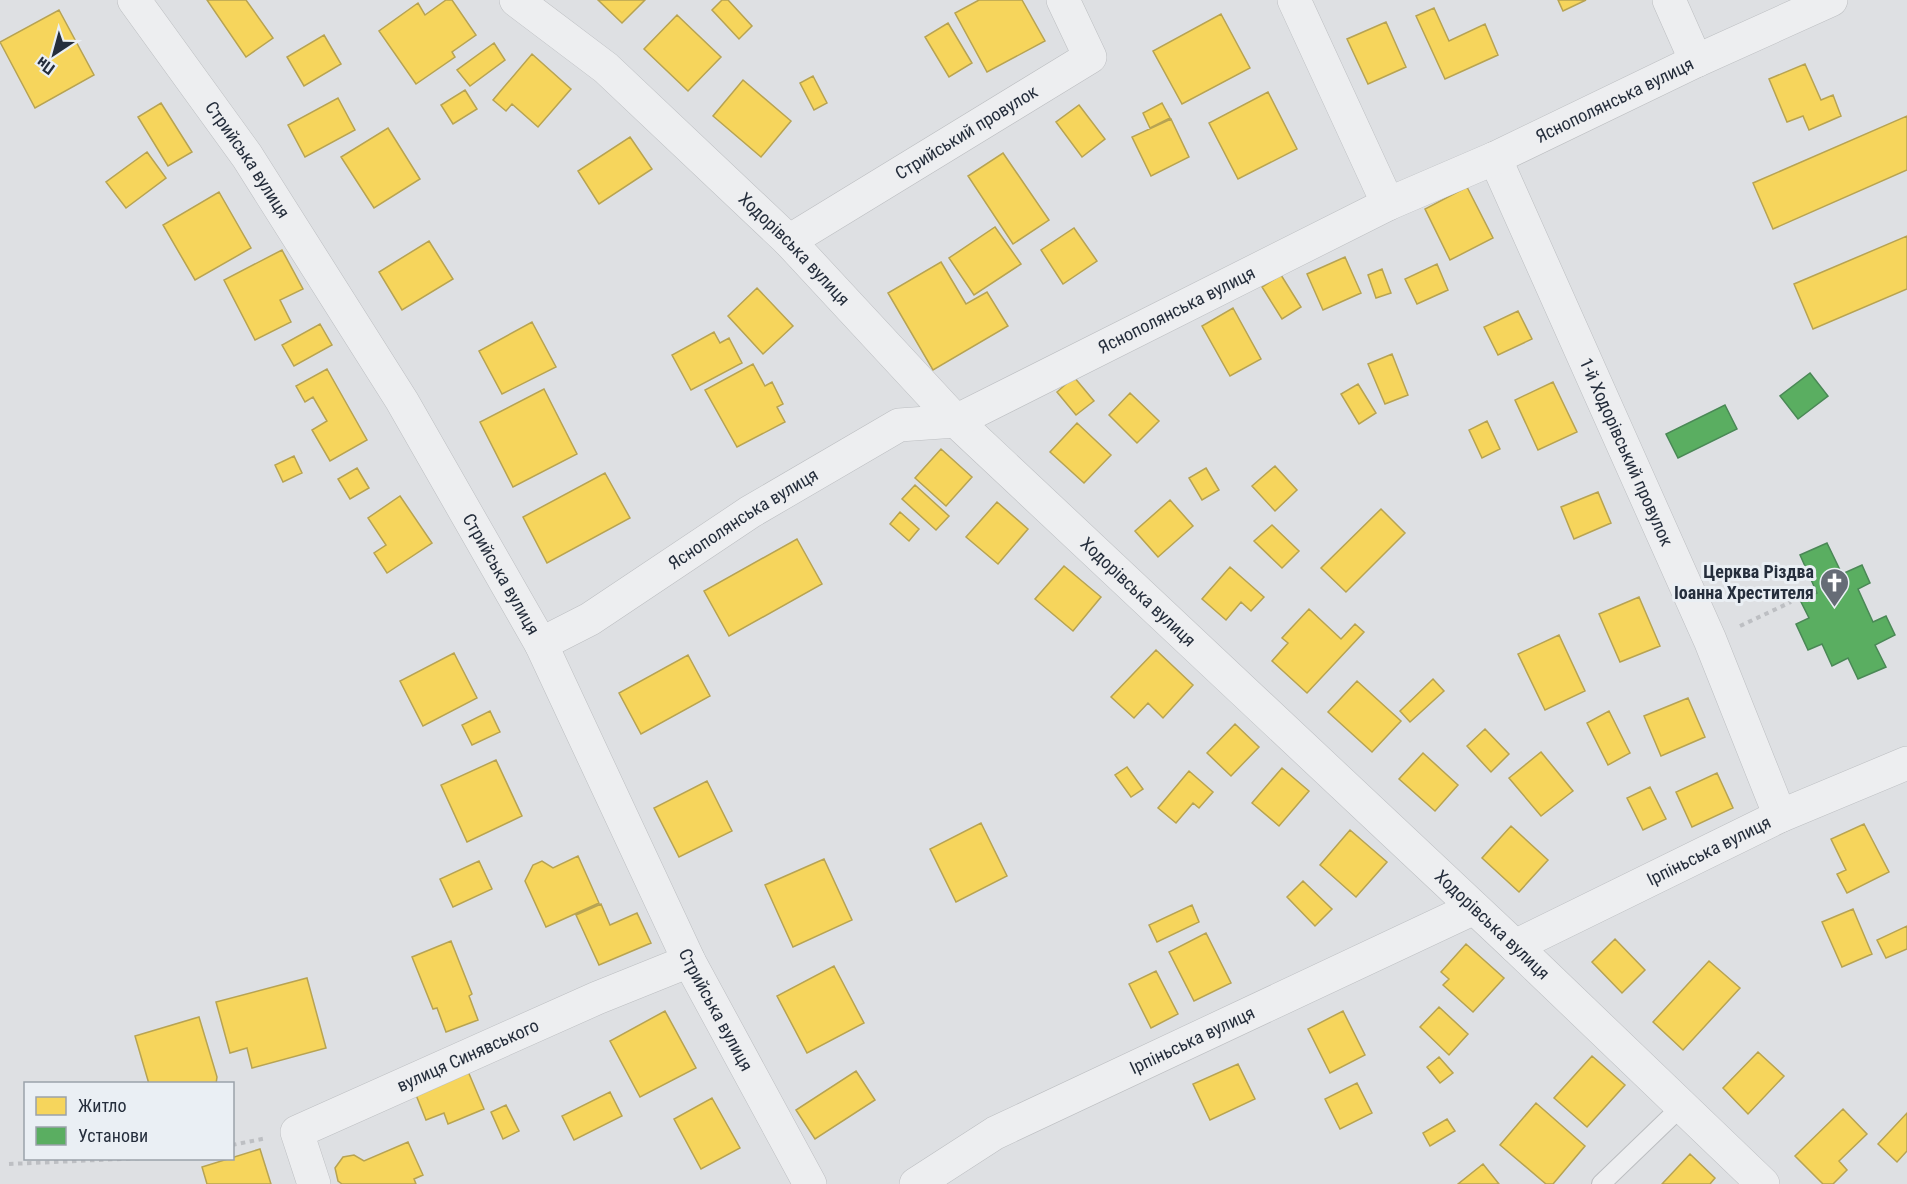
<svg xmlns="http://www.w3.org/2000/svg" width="1907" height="1184" viewBox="0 0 1907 1184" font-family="'Roboto Condensed',sans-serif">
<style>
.homes{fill:#f6d55c;stroke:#b7a352;stroke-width:1.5}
.public{fill:#5aae61;stroke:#4a8856;stroke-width:1.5}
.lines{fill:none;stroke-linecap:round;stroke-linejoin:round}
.service-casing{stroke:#bcbec1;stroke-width:20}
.minor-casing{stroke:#bcbec1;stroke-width:34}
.path{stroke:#bdbfc3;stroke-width:4;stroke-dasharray:4.5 4.5;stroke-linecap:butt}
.service{stroke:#edeef0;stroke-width:18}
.minor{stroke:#edeef0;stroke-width:33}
.labels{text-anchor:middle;stroke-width:6;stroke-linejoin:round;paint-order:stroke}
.street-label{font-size:18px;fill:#252e3c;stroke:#eaeff4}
.poi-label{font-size:18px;font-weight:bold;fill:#252e3c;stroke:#eaeff4;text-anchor:end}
</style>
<rect width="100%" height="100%" fill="#dee0e3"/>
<!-- homes -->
<path class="homes" d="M207 0H246L273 38 246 57Z
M446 0H452L476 35 452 52 455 57 416 84 379 31 418 3 425 15Z
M598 0H645L622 23Z
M722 0H728L752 26 739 39 712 10Z
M979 0H1022L1045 41 987 72 955 13Z
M1558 0H1586L1563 11Z
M1434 8 1449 41 1485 24 1498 55 1445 79 1416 16Z
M59 10 94 75 35 108 0 42Z
M1221 14 1250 68 1182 104 1153 51Z
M677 15 721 57 688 91 644 49Z
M1386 22 1406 67 1368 84 1347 39Z
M948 23 972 63 949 77 925 37Z
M324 35 341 64 304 86 287 57Z
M494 43 505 60 470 86 457 70Z
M532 54 571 89 538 127 512 104 506 111 493 100Z
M1805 64 1821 100 1833 95 1841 116 1809 130 1803 116 1787 122 1769 79Z
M813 76 827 103 814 110 800 83Z
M743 80 791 121 761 157 713 116Z
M465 90 477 109 453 124 441 105Z
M1268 92 1297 149 1238 179 1209 123Z
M338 98 355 130 305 157 288 125Z
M161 103 192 152 168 166 138 117Z
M1162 103 1170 118 1150 128 1143 113Z
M1079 105 1105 139 1082 157 1056 122Z
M1907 116V170L1773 229 1753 183Z
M1171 119 1189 157 1151 176 1132 137Z
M388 128 420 179 374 208 341 157Z
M630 137 652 169 599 204 578 171Z
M147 152 166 178 126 208 106 182Z
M1003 153 1049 220 1013 244 968 176Z
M1467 187 1493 238 1450 260 1425 209Z
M219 192 251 248 195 280 163 225Z
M995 227 1021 264 974 295 949 258Z
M1074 228 1097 261 1063 284 1041 250Z
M1907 236V289L1813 329 1794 284Z
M429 241 453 279 402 310 379 272Z
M282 250 303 289 280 300 291 322 255 340 224 280Z
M1345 257 1361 293 1323 310 1307 274Z
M941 262 966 304 987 292 1008 326 933 370 888 293Z
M1437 264 1448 290 1417 304 1405 279Z
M1382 269 1391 293 1376 298 1368 275Z
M1281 275 1301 307 1282 319 1262 287Z
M757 288 793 326 763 354 728 316Z
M1233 308 1261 359 1230 376 1202 326Z
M1518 311 1532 339 1498 355 1484 327Z
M532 322 556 367 502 394 479 351Z
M320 324 332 345 294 366 282 345Z
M714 332 720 343 729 338 742 363 691 390 672 355Z
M1392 354 1408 395 1385 404 1368 364Z
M753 364 765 386 772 382 783 404 777 407 785 422 737 447 705 390Z
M327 369 367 440 330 461 312 430 327 421 313 397 305 402 296 386Z
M1074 377 1094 401 1076 415 1057 392Z
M1553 382 1577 432 1538 450 1515 400Z
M1358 384 1376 413 1359 424 1341 394Z
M544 389 577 454 513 487 480 422Z
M1130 393 1159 421 1137 443 1109 415Z
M1487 421 1500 449 1482 458 1469 430Z
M1077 423 1111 455 1084 483 1050 452Z
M941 449 972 477 946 506 915 478Z
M294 456 302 473 283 482 275 465Z
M1275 466 1297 490 1275 511 1252 486Z
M357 468 369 488 350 499 338 479Z
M1206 468 1219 490 1202 500 1189 478Z
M605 473 630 518 547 563 523 517Z
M915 485 949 516 936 530 902 499Z
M1598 492 1611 523 1574 539 1561 507Z
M400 496 432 543 387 573 374 553 386 545 368 518Z
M1170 500 1193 526 1158 557 1135 531Z
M997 502 1028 529 998 564 966 537Z
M1381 509 1405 533 1346 592 1321 568Z
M900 512 919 529 909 541 890 524Z
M1272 525 1299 551 1282 568 1254 541Z
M797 539 822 584 729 636 704 591Z
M1064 566 1101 597 1073 631 1035 599Z
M1230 567 1264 597 1251 611 1241 602 1226 620 1202 599Z
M1639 597 1660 646 1620 662 1599 614Z
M1309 609 1341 639 1355 624 1364 632 1307 693 1272 661 1288 643 1282 638Z
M1559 635 1585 691 1545 710 1518 654Z
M1156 650 1193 685 1163 718 1148 703 1134 718 1111 697Z
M454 653 477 698 423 726 400 681Z
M688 655 710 696 641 734 619 693Z
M1433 679 1444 691 1410 722 1400 711Z
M1357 681 1401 721 1372 752 1328 712Z
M1688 698 1705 737 1661 756 1644 716Z
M490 711 500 732 472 745 462 725Z
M1609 711 1630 753 1608 765 1587 723Z
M1235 724 1259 747 1231 776 1207 753Z
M1485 729 1509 754 1491 772 1467 746Z
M1541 752 1573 791 1541 816 1509 778Z
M1423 753 1458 785 1435 811 1399 779Z
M496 760 522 816 467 842 441 785Z
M1127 767 1143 789 1131 797 1115 775Z
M1282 768 1309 791 1279 826 1252 803Z
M1189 771 1213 792 1199 808 1193 803 1176 823 1158 808Z
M1717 773 1733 808 1692 827 1676 792Z
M707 781 732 831 679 857 654 808Z
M1650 787 1666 819 1643 830 1627 798Z
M981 823 1007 876 956 902 930 849Z
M1864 824 1889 872 1847 893 1837 874 1846 870 1831 839Z
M1511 826 1548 860 1519 892 1482 858Z
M1350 830 1387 862 1356 897 1320 865Z
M578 856 599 903 546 927 525 881 533 865 542 861 553 868Z
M824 859 852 920 793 947 765 885Z
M479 861 492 889 453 907 440 879Z
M1303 881 1332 909 1315 926 1287 897Z
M601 904 610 925 637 913 651 943 599 965 576 915Z
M1192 905 1199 922 1157 942 1149 925Z
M1853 909 1872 954 1842 967 1822 922Z
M1907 926V949L1886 958 1877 940Z
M1206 933 1231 983 1194 1001 1169 952Z
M1615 939 1645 970 1622 993 1592 962Z
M451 941 472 994 469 996 478 1020 446 1032 437 1008 433 1009 412 957Z
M1466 944 1504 978 1473 1012 1443 985 1449 979 1441 972Z
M1709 961 1740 988 1683 1050 1653 1022Z
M834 966 864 1023 807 1053 777 996Z
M1156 971 1178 1014 1151 1028 1129 984Z
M307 978 326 1048 252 1068 247 1048 230 1053 216 1002Z
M1439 1007 1468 1034 1449 1055 1420 1027Z
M665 1011 696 1068 640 1097 610 1041Z
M1343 1011 1365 1055 1330 1073 1308 1029Z
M199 1017 217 1077 216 1084H149L135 1036Z
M1758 1052 1784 1076 1748 1114 1723 1088Z
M1592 1056 1625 1085 1587 1127 1554 1098Z
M1439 1057 1453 1073 1440 1083 1427 1067Z
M1238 1064 1255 1099 1210 1120 1193 1084Z
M467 1069 484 1109 448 1124 444 1113 426 1120 414 1090Z
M856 1071 875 1100 815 1139 796 1110Z
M1357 1083 1372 1113 1340 1129 1325 1099Z
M610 1092 622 1116 574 1140 562 1116Z
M712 1098 740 1148 701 1169 674 1119Z
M1536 1103 1585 1146 1553 1184H1546L1500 1145Z
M506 1105 519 1131 503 1139 491 1112Z
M1843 1109 1867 1134 1839 1161 1847 1170 1833 1184H1823L1795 1156Z
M1907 1113V1151L1897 1162 1878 1144Z
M1447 1119 1455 1131 1430 1146 1423 1133Z
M408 1142 423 1175 414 1179 416 1184H342L338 1181 335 1168 343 1157 354 1155 364 1161Z
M260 1149 271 1184H207L202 1167Z
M1690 1154 1715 1178 1710 1184H1662Z
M1483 1164 1499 1184H1458Z"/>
<!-- public -->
<path class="public" d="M1810 373 1828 396 1798 419 1780 396Z
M1725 405 1737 429 1678 458 1666 434Z
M1827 543 1842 574 1862 565 1870 583 1858 589 1873 622 1886 616 1895 635 1875 645 1886 667 1858 679 1848 658 1832 666 1822 644 1808 650 1796 624 1809 618 1800 600 1817 593 1800 555Z"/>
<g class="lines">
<defs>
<path id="service" d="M1601 1184 1682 1106"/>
<g id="minor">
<path id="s1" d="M134 0 247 156 402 401 541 644 689 961 810 1184"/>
<path id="s2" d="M516 0 606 68 789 241 956 421 1515 946 1763 1184"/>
<path d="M1294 0 1388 204"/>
<path d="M1669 0 1696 61"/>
<path id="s3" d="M1495 158 1710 640 1780 816"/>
<path id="s4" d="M789 241 1090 57 1063 0"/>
<path id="s5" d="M541 644 590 619 750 512 899 425 956 421 1388 204 1495 158 1696 61 1831 0"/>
<path id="s6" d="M1515 946 1780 816 1907 763"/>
<path id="s7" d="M314 1184 297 1132 597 998 689 961"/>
<path id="s8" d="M916 1184 995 1133 1474 908"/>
</g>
</defs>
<!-- service casing -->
<use href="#service" class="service-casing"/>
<!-- minor casing -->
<use href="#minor" class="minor-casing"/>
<!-- path -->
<path class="path" d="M1740 626 1791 602
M232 1145 267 1138
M9 1164 143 1158"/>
<!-- service -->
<use href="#service" class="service"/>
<!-- minor -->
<use href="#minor" class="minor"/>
</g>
<!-- icons -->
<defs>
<symbol id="church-pin" viewBox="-11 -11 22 30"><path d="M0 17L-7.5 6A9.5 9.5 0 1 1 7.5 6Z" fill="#666c76" stroke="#eaeff4"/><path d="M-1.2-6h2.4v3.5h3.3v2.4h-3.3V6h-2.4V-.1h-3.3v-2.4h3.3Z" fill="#fff"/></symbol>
</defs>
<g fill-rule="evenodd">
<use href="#church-pin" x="1818" y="566" width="33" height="45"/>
</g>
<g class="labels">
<!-- street labels -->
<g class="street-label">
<text dy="6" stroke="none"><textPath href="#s5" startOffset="1210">Яснополянська вулиця</textPath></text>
<text dy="6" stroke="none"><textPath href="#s4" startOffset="208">Стрийський провулок</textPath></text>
<text dy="6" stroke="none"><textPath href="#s1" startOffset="196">Стрийська вулиця</textPath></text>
<text dy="6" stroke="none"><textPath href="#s2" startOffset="374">Ходорівська вулиця</textPath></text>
<text dy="6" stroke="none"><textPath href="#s5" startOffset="724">Яснополянська вулиця</textPath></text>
<text dy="6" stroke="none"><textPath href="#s3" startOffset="322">1-й Ходорівський провулок</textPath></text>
<text dy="6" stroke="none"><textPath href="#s5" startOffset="238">Яснополянська вулиця</textPath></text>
<text dy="6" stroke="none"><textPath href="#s1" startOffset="682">Стрийська вулиця</textPath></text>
<text dy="6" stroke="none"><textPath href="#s2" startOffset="860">Ходорівська вулиця</textPath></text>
<text dy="6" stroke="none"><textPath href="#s6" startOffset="216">Ірпіньська вулиця</textPath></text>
<text dy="6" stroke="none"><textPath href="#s2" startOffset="1346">Ходорівська вулиця</textPath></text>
<text dy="6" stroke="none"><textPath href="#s1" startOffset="1168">Стрийська вулиця</textPath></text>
<text dy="6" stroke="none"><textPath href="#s8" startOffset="312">Ірпіньська вулиця</textPath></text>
<text dy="6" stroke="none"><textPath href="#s7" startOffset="242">вулиця Синявського</textPath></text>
</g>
<!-- poi labels -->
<g class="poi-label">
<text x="1814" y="578">Церква Різдва<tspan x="1814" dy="21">Іоанна Хрестителя</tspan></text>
</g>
</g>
<!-- legend -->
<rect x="24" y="1082" width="210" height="78" fill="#eaeff4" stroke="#9ba2aa" stroke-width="1.5"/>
<rect x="36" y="1097" width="30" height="18" fill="#f6d55c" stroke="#9ba2aa" stroke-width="1.5"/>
<text x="78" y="1112" font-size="18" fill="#252e3c">Житло</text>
<rect x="36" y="1127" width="30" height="18" fill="#5aae61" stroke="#9ba2aa" stroke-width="1.5"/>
<text x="78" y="1142" font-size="18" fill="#252e3c">Установи</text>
<!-- north arrow -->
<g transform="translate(54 54) rotate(216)" stroke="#eaeff4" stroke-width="4.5" paint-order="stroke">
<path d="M0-4.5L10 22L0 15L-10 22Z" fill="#252e3c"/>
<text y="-9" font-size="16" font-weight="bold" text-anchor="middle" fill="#252e3c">Пн</text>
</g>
</svg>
